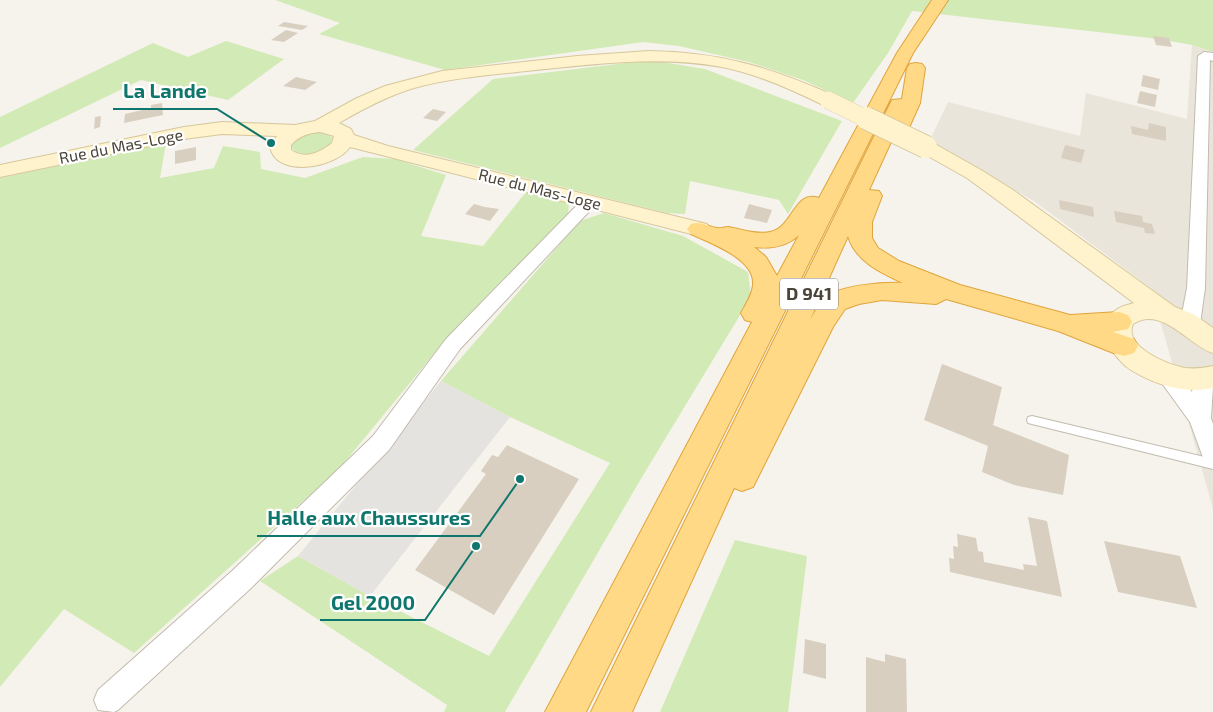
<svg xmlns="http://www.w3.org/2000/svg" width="1213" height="712" viewBox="0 0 1213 712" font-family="'Exo 2',sans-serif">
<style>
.residential{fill:#eae5da}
.green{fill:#d2eab5}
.parking{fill:#e5e3e0}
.building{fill:#d8cfc1}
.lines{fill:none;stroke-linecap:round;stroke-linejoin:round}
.service-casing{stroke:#c2bbae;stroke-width:2}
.minor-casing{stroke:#c2bbae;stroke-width:2}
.secondary-casing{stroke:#d6c79b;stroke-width:2}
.trunk-casing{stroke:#e0a43c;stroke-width:2}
.service{fill:#fff;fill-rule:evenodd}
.minor{fill:#fff;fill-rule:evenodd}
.secondary{fill:#fff3cd;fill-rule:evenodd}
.trunk{fill:#ffd985;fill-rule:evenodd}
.secondary-bridge-far1-casing{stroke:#d6c79b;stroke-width:18;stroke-linecap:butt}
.secondary-bridge-casing{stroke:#d6c79b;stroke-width:24;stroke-linecap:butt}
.secondary-bridge-far1{stroke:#fff3cd;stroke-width:17}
.secondary-bridge{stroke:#fff3cd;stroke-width:22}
.labels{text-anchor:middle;stroke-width:4.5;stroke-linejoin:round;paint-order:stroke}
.far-street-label{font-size:16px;fill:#4b4439;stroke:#fff}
.shield{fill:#fff;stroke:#817c74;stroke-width:1}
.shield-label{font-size:18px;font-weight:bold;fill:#4b4439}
.leader{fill:none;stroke:#0f766e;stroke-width:2}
.callout-dot{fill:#0f766e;stroke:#fff;stroke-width:2}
.callout-label{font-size:20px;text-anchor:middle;font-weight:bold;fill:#0f766e;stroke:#fff;stroke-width:4.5;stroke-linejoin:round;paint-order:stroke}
</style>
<rect width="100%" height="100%" fill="#f6f3ec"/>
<!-- residential -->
<path class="residential" d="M1192 45 1213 52V509L1151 288 1034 201 929 142 948 102 1080 136 1086 93 1187 119Z"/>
<!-- green -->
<path class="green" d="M275 0H1213V52L1192 45 1159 39 912 11 888 53 853 103 803 80 749 62 679 46 643 42 445 70 319 34 340 23Z
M226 41 284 59 228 100 141 80 0 148V117L153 43 188 57Z
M650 60 705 69 842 121 788 214 779 200 690 181 685 214 667 213 413 150 493 79Z
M319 132 332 137 331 144C322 153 298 161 291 146 296 135 308 133 319 132Z
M166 143 160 178 214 168 223 146 260 152 261 169 305 178 363 157 395 159 446 175 421 236 483 246 526 192 569 203 568 214 437 350 339 469 134 653 64 609 0 687V178Z
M604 213 683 236 748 272 751 297 642 477 505 712H444L447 705 260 581 298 556 370 596 489 656 610 463 510 417 441 381 580 221Z
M735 540 807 556 788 712H660Z"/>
<!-- parking -->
<path class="parking" d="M441 381 510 417 370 596 298 556Z"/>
<!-- building -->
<path class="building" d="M284 22 308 26 302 30 278 26Z
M286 30 298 33 284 42 271 40Z
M1153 36 1169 38 1172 47 1156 45Z
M1143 75 1160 79 1158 90 1141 86Z
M296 77 317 82 305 90 283 86Z
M1140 91 1157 95 1155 107 1137 103Z
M162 103 163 115 124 123 125 114 151 108V105Z
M433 109 446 112 437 121 423 118Z
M101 116 100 127 94 129 95 117Z
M1149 123 1166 127V141L1132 134 1131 126 1148 130Z
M1065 145 1085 150 1081 163 1061 158Z
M196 147V160L175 164V151Z
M1059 200 1093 207 1094 217 1060 209Z
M474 204 485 207 499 209 490 221 465 214Z
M749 204 772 210 767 223 744 218Z
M1114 211 1142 216 1143 222 1152 224 1155 234 1145 233 1144 228 1116 222Z
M942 364 1002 387 993 425 1069 455 1063 495 1014 485 982 472 988 446 924 420Z
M507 445 579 479 494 615 415 570 486 474 481 471 492 455 498 457Z
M1028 517 1047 521 1062 597 950 572 949 558 954 559 953 546 958 547 957 534 976 538 978 551 983 552 984 562 1024 570 1023 564 1037 566Z
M1104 541 1180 556 1197 608 1118 592Z
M805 639 826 644V679L803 673Z
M885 654 906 659 907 712H866V657L885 662Z"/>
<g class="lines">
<defs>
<path id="service" d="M1032 416 1213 459V469L1032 424 1028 423 1027 420 1028 417Z"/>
<path id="minor" d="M1204 52 1213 53V61L1210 60 1205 288 1200 324 1197 329 1190 331 1183 329 1180 324 1187 288 1198 56Z
M590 196 596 198 598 201 596 204 460 349 389 450 250 589 118 710 114 712 98 710 94 700 98 690 232 571 373 436 446 339 584 198Z
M1166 367 1173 369 1192 392 1193 387 1190 381 1193 375 1200 373 1207 375 1213 386 1211 418 1213 424V466L1205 463 1190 422 1156 375 1159 369Z"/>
<path id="secondary" d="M649 51C720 52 770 67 835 96L837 100 835 104 828 106 821 104C790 89 757 74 722 67 657 55 591 65 526 71 489 75 450 78 414 88 387 96 363 109 339 123L351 129 354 135 388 146 707 224 711 229 707 234 699 236 350 147C336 168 275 179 270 146L277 136 222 134 184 139 0 177V165L184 127 222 122 295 125 315 121 357 98 385 86 442 71 577 56ZM320 132 334 136 332 143C321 152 305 160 291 150V145C299 136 308 133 320 132Z
M926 141 933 143 981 170 1013 190 1175 307 1195 315 1213 328V353C1189 346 1162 305 1133 324 1123 347 1168 365 1185 368 1195 369 1204 368 1213 366V388C1185 394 1155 385 1131 370 1114 359 1091 326 1116 310 1121 306 1128 305 1134 303L997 200 967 178 919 151 916 147 919 143Z"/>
<path id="trunk" d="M932 0H948L913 53 586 712H545L752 322 745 320 741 313C746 304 752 295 753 285 756 259 710 243 691 234L687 229 691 224C702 221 706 226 717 228 720 229 724 227 728 227 741 229 757 235 770 232 793 228 794 189 819 198L897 53ZM799 235 777 276 766 257 754 247C771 249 786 247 799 235Z
M916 63 922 64 925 68 920 103 908 130 896 131 869 190 879 191 882 196 872 222V238L878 248 899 261 960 285 1070 315 1119 312 1128 315 1132 322 1128 329 1113 332 1134 339 1138 346 1134 353 1124 356 1116 354 1058 331 946 299 936 304 882 300 859 304 845 309 833 327 753 487 742 491 734 488 632 712H591L890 104 892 100 902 99 907 68 910 64ZM848 236C855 261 881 273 903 283 884 282 841 285 826 297 820 303 814 313 810 320Z"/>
</defs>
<!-- service casing -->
<use href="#service" class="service-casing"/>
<!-- minor casing -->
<use href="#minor" class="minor-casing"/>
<!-- secondary casing -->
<use href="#secondary" class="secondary-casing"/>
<!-- trunk casing -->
<use href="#trunk" class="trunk-casing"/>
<!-- service -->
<use href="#service" class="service"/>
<!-- minor -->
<use href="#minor" class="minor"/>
<!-- secondary -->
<use href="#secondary" class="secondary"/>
<!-- trunk -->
<use href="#trunk" class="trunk"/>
<defs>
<path id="secondary-bridge-far1" d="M828 100 869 120"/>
<path id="secondary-bridge" d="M866 118 926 147"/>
</defs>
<!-- secondary-bridge-far1 casing -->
<use href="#secondary-bridge-far1" class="secondary-bridge-far1-casing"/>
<!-- secondary-bridge casing -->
<use href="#secondary-bridge" class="secondary-bridge-casing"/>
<!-- secondary-bridge-far1 -->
<use href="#secondary-bridge-far1" class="secondary-bridge-far1"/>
<!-- secondary-bridge -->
<use href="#secondary-bridge" class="secondary-bridge"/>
</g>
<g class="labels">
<!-- far-street labels -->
<g class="far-street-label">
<text transform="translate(121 146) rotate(-11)" y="6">Rue du Mas-Loge</text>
<text transform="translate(540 189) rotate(14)" y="6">Rue du Mas-Loge</text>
</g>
<!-- shield labels -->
<rect class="shield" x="780" y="278.5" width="58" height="31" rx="4"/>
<g class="shield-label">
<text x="809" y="300">D 941</text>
</g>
</g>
<!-- callouts -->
<path class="leader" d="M271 143L217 109H113M520 479L480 536H257M476 546L425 620H320"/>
<g class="callout-dot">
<circle cx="271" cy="143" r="5"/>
<circle cx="520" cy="479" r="5"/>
<circle cx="476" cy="546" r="5"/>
</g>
<g class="callout-label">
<text x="165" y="98">La Lande</text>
<text x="369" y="525">Halle aux Chaussures</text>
<text x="373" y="610">Gel 2000</text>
</g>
</svg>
